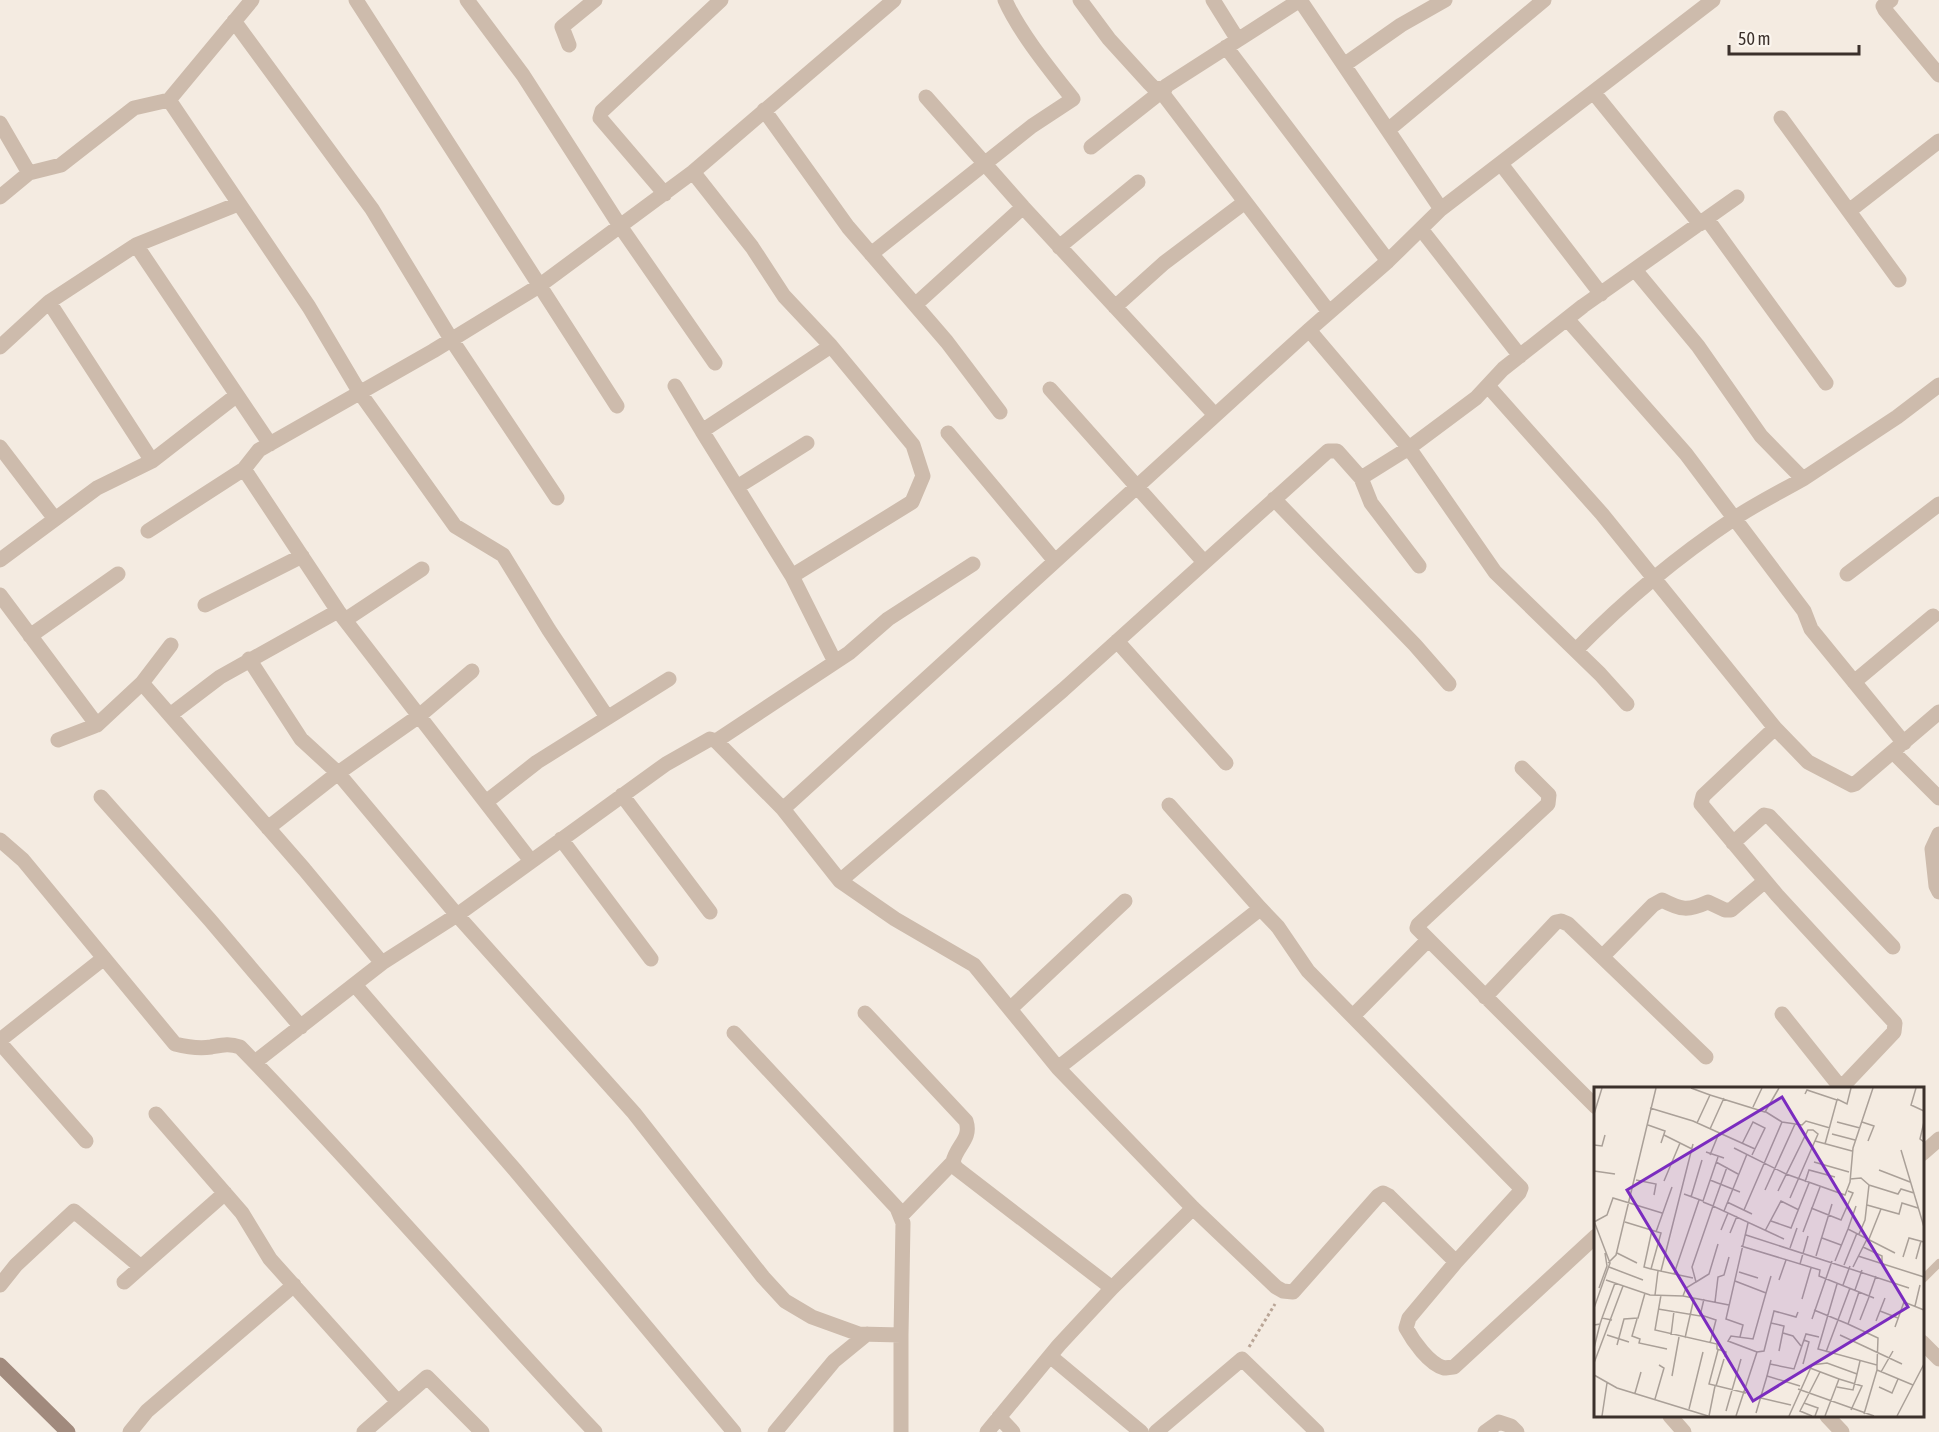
<svg xmlns="http://www.w3.org/2000/svg" width="1939" height="1432" viewBox="0 0 1939 1432" font-family="'Asap Condensed',sans-serif">
<style>
.lines{fill:none;stroke-linecap:round;stroke-linejoin:round}
.path{stroke:#b9a596;stroke-width:3;stroke-dasharray:3 3;stroke-linecap:butt}
.lane{stroke:#cdbbac;stroke-width:8}
.street{stroke:#cdbbac;stroke-width:15}
.secondary{stroke:#a18a7d;stroke-width:15}
.inset-road{fill:none;stroke:#aaa098;stroke-width:1.5}
.view{fill:#7b2cbf;fill-opacity:0.15;stroke:#7b2cbf;stroke-width:3}
.inset-edge{fill:none;stroke:#3b302b;stroke-width:3}
</style>
<rect width="100%" height="100%" fill="#f4ebe1"/>
<g class="lines">
<!-- path -->
<path class="path" d="M1249 1347 1275 1304"/>
<!-- lane -->
<path class="lane" d="M1922 1280 1939 1263"/>
<!-- street -->
<path class="street" d="M356 0 617 406
M467 0 523 75 620 226 715 363
M1080 0 1109 39 1149 83 1153 87 1164 90
M1213 0 1238 40
M1300 0 1166 86 1163 94 1329 312
M1300 0 1441 209
M1891 0 1883 6 1885 10 1939 75
M234 21 372 209 451 339 557 498
M569 45 562 27 595 0
M1226 47 1388 261
M1344 65 1401 25 1445 0
M1594 93 1700 224
M926 97 1023 207 1215 415
M169 100 309 307 360 393 455 526 503 555 549 630 607 717
M764 110 848 227 947 342 1000 412
M1781 118 1899 280
M0 123 29 173 0 197
M1388 130 1544 0
M1091 147 1162 91 1163 94
M1501 164 1601 294
M693 172 752 247 784 296 831 346 913 445 923 476 912 502 792 576
M29 173 61 165 134 108 169 100 252 0
M665 194 600 118 602 111 721 0
M1849 211 1939 141
M1707 219 1826 383
M1421 229 1520 356
M136 245 238 204
M1059 247 1138 182
M871 254 1032 126 1073 99C1051 71 1019 32 1005 0
M1635 270 1698 346 1761 436 1803 479 1897 417 1939 385
M915 305 1023 207
M1115 307 1164 263 1245 202
M1567 319 1686 454 1804 611 1811 629 1904 743
M1309 330 1409 448 1495 572 1600 674 1627 704
M831 346 702 431 792 576 835 662
M0 347 49 302
M675 386 702 431
M1488 386 1602 514 1775 728 1808 762 1852 785 1855 784 1939 712
M1050 389 1204 562
M948 433 1055 561
M0 447 55 519
M152 461 49 302 136 245 270 444
M244 469 338 611 531 861
M1361 478 1371 503 1419 566
M737 487 807 443
M1274 499 1415 645 1449 684
M148 531 244 469 259 450 433 351 539 286 693 172 894 0
M0 560 97 488 152 461 237 395
M1847 574 1939 504
M0 595 97 725
M205 605 302 556
M345 620 422 569
M30 636 118 574
M1117 641 1226 763
M1576 650C1624 601 1678 556 1735 518 1756 504 1780 492 1803 479
M249 659 301 739 338 773 457 915 382 963
M1854 682 1933 616
M142 683 304 869 382 963 255 1062
M170 715 220 677 338 611
M1775 728 1703 796 1701 804 1777 895 1895 1023 1894 1032 1841 1088
M58 740 97 725 142 683 171 645
M716 741 849 653 888 619 973 564
M1893 752 1939 798
M1522 768 1549 795 1548 804 1418 925 1417 928 1596 1107
M622 795 710 912
M101 797 210 920 301 1027
M486 802 537 762 669 679
M783 809 1309 330 1388 261 1441 209 1713 0
M268 828 338 773 419 716 472 671
M1939 834 1932 849 1936 886 1939 892
M561 839 651 959
M0 840 23 860 175 1044C187 1047 198 1049 211 1047 222 1045 229 1043 240 1047 362 1172 475 1305 595 1432
M1733 843 1764 815 1769 816 1893 947
M840 881 1063 690 1328 451H1337L1361 478 1409 448 1476 398 1503 369 1583 306 1737 197
M1259 907 1278 927 1308 971 1521 1188 1519 1193 1456 1262 1409 1318 1406 1328C1413 1341 1429 1364 1444 1368 1446 1368 1452 1367 1454 1367L1596 1236
M1602 957 1653 905 1662 900C1681 910 1688 911 1708 902L1725 910H1731L1765 881
M355 985 515 1170 734 1432
M1485 997 1556 922 1561 921 1568 924 1706 1057
M1010 1009 1125 901
M865 1013 966 1121C972 1139 956 1146 953 1162L956 1168 1112 1288
M1782 1014 1841 1088
M1353 1016 1428 940
M734 1033 897 1208 903 1223 901 1335
M0 1040 104 958
M0 1043 86 1141
M1058 1068 1256 912 1259 907 1169 805
M156 1114 242 1213 270 1259 398 1402
M1922 1154 1939 1139
M901 1216 953 1162
M124 1282 225 1193
M0 1285 16 1265 74 1211 141 1267
M1922 1342 1939 1359
M1050 1356 1141 1432
M1670 1416 1684 1432
M1827 1416 1842 1432
M999 1417 1013 1432
M130 1432 147 1411 294 1285
M364 1432 427 1377 482 1432
M775 1432 834 1361 867 1334
M901 1432V1335L859 1334 812 1317 785 1301 763 1277 634 1113 457 915 666 764 710 739 716 741 783 809 840 881 895 919 974 965 1058 1068 1193 1208 1276 1287 1283 1291 1293 1292 1378 1196 1383 1193 1389 1196 1456 1262
M987 1432 1059 1345 1112 1288 1193 1208
M1156 1432 1242 1359 1317 1432
M1485 1432 1499 1422 1511 1426 1517 1432"/>
<!-- secondary -->
<path class="secondary" d="M0 1365 68 1432"/>
</g>
<!-- overview -->
<g transform="translate(1594 1087)">
<rect width="330" height="330" fill="#f4ebe1"/>
<path class="inset-road" d="M97 1 116 8 103 36M322 1 317 18 330 24M211 7 213 3 243 13 231 57M116 8 171 25 185 1M243 12 253 17 257 1M159 20 168 1M56 21 99 34 161 62M172 25 188 35 208 38 212 34 236 41M0 27 8 1M243 35 266 41M268 35 280 39 274 54M330 35 326 52 330 55M54 38 71 44 67 56M116 42 130 11M238 47 261 53M70 48 98 62M221 54 258 64M148 57 159 35 171 41 158 68M0 58 8 59 11 48M140 61 192 87 251 108 256 95 259 61 279 1M307 63 330 140M112 65 130 71M116 68 125 46M122 75 144 87M220 75 255 85M285 83 316 95M0 84 21 87M256 92 267 91 275 98M42 93 62 97 60 108M116 93 146 105M70 94 86 56M211 95 215 83 241 90M171 103 201 37M184 104 214 43H219L224 47 196 111M90 107 109 114 124 70M97 110 108 73M109 115 119 119 133 80M133 115 158 127M273 118 305 127 308 116 324 121M217 121 247 133 259 106 254 104M150 123 188 35M130 124 153 67M0 134 16 176 0 221M177 134 197 141 215 96M0 135 13 128 19 111 68 126M31 135 67 146 57 182 99 191M254 142 262 119M127 143 134 126M171 144 187 114 205 123M62 145 78 100M209 145 226 100M136 146 143 129M265 147 271 133 275 98 304 107 307 102 320 106M152 148 315 201M228 151 247 158M275 152 287 122M147 159 226 183 225 189 280 211M269 160 288 169V177M196 161 203 141M23 166 43 176M222 169 238 117M264 169 330 190M309 170 315 151 330 155M322 172 327 154M241 174 254 142 301 166M14 176 22 168 62 1M206 177 214 149M250 178 263 146M15 180 49 193M259 180 273 152M57 182 50 180 58 143M67 184 99 57M145 185 164 191M80 187 105 113M12 193 56 208 89 209 92 201 102 195 98 180 119 119 190 152M185 193 192 173M141 194 172 206 177 189M102 195 115 187 124 157M243 197 224 262 283 278V283L319 298M249 198 256 179M5 201 13 179 11 166M261 203 268 183M265 205 254 237 284 251 283 278M61 208 64 184M67 208 61 243 123 257V262L132 265 131 270M89 209 135 218M275 209 282 189M208 212 217 181M121 215 124 190 130 188 135 170M321 219 326 198M64 222 106 229 110 212M220 223 254 237M286 224 304 231M107 228 122 233 116 256M8 231 21 196M43 232 38 249 46 252 45 256 73 262M218 232 238 174M266 233 275 210M282 234 291 211M177 236 190 239 185 264M0 238 6 237 8 231 18 233M301 240 310 215 330 223M189 246 199 249 207 259M13 248 35 255M77 248 80 224M246 248 308 277M146 250 149 238 132 232 154 136M91 251 100 211M23 258 30 232 44 231 51 206M0 261 6 237M124 263 115 297 152 306M163 265 134 254 137 249 159 252 172 206M232 265 256 201M177 273 173 289 206 299M0 276 29 199M176 277 200 282 212 247 225 250M209 277 215 255 210 253M216 281 245 292 231 329M287 285 299 264M0 288 23 301 114 329M78 289 85 250M245 292 268 299 257 323M122 299 130 272M243 300 259 303 263 287M285 300 298 306 304 292M204 302 280 329M41 306 47 285M167 311 197 318M61 312 70 281 65 278M210 316 224 321 221 329M95 322 109 265M132 324 147 272M162 326 173 289M270 327 283 283M8 329 13 296M115 329 121 299M142 329 163 265 170 264 180 224 202 230 204 225M195 329 218 278 233 276 263 287 266 274M218 329 206 324 226 285M303 329 330 277"/>
<path class="view" d="M188 10 314 220 159 314 33 103Z"/>
<rect width="330" height="330" class="inset-edge"/>
</g>
<!-- scale -->
<path d="M1729 45v9h130v-9" fill="none" stroke="#3b302b" stroke-width="3"/>
<text x="1738" y="45" font-size="18" fill="#3b302b" stroke="#fbf5ee" stroke-width="4.5" paint-order="stroke">50 m</text>
</svg>
